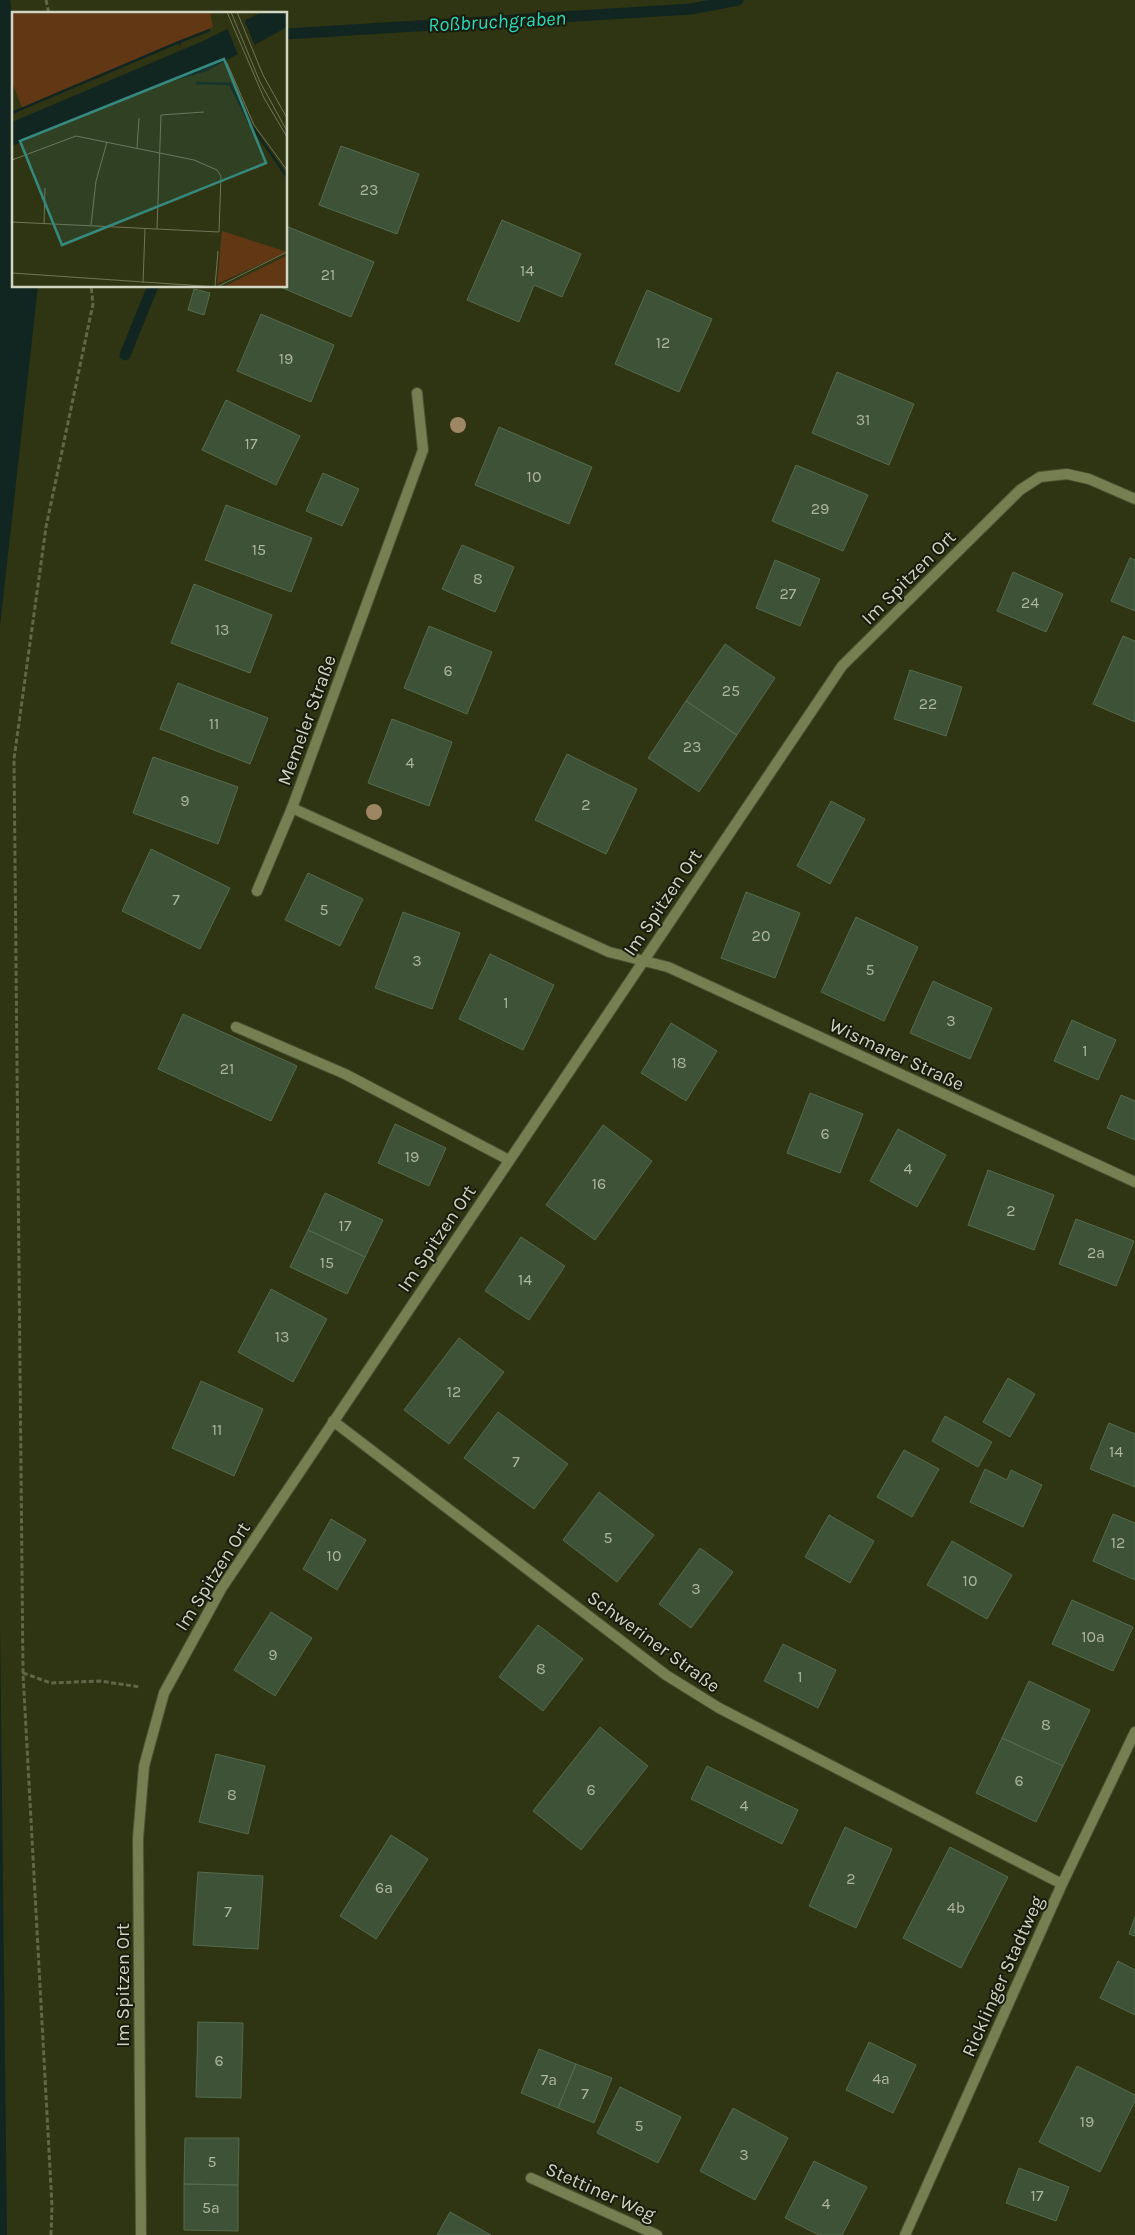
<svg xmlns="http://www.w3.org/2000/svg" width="1135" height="2235" viewBox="0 0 1135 2235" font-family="Karla,sans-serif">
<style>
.water{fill:#112621}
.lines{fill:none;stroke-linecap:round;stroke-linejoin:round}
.stream{stroke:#112621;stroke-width:11}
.building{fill:#3d5236;stroke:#546b4d}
.service-casing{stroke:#4c5232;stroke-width:12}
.minor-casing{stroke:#4c5232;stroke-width:12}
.path{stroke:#606648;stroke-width:3;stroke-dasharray:5 2.5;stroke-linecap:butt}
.service{stroke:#757f52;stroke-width:10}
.minor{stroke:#757f52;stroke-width:10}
.tree{fill:#9d8664}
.labels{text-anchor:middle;stroke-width:4;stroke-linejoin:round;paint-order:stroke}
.number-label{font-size:16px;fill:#acb59f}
.street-label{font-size:19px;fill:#d1d6c2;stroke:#181b0d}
.water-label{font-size:20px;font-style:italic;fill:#2cdbbe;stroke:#181b0d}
.inset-river{fill:none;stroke:#112621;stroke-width:2.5}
.inset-road{fill:none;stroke:#707559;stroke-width:1}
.view{fill:#36897f;fill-opacity:0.15;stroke:#36897f;stroke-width:2.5}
.inset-edge{fill:none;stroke:#d1d6c2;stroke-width:2.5}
</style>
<rect width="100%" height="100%" fill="#2f3513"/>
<!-- water -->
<path class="water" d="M0 0H10L14 32V286H38L0 626Z
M0 1619 7 2235H0Z"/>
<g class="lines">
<!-- stream -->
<path class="stream" d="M286 34 691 9 738 0
M125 355 153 286"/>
</g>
<!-- building -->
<path class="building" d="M341 146 419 174 397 234 319 205Z
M502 220 581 254 562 297 534 285 519 322 467 300Z
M286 226 374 262 351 317 278 286H286Z
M194 289 210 293 204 315 188 310Z
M647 290 712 319 679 392 615 364Z
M261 314 334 345 311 402 237 371Z
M837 372 914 404 889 465 812 433Z
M226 400 300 436 276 485 202 450Z
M499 427 592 467 569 524 475 485Z
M796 465 868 495 843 551 772 521Z
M323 473 359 489 342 526 306 511Z
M226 505 312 538 291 592 205 560Z
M462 545 514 567 495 612 442 589Z
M1130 558 1135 560V611L1111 601Z
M775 560 820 579 800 626 756 608Z
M1013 572 1063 594 1046 632 997 611Z
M194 584 272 615 250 673 171 643Z
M429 626 492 652 467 714 404 688Z
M1123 636 1135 641V722L1093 704Z
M725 644 775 678 737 735 686 701Z
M910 670 962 687 946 736 894 719Z
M178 683 268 718 250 764 160 729Z
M686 701 737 735 699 792 648 758Z
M392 719 452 742 429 806 368 783Z
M567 754 637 789 606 854 535 820Z
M153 757 238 787 218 844 133 813Z
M831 801 865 819 830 884 797 866Z
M151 849 230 888 200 949 122 911Z
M308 873 363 899 340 946 285 920Z
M746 892 800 913 775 978 721 958Z
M403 912 460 933 432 1009 375 988Z
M856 917 918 947 884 1021 821 992Z
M490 954 554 985 523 1050 459 1019Z
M933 981 992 1008 970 1059 910 1033Z
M183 1014 297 1066 271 1121 158 1069Z
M1072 1020 1116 1040 1098 1080 1054 1061Z
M671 1023 717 1051 686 1101 641 1073Z
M810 1093 863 1114 840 1173 787 1153Z
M1121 1095 1135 1101V1140L1107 1128Z
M395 1124 446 1148 429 1186 378 1163Z
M603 1125 652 1161 595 1240 546 1205Z
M898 1129 946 1155 917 1207 870 1181Z
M988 1170 1054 1195 1034 1250 968 1225Z
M325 1193 383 1220 365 1257 308 1230Z
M1076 1219 1134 1241 1116 1286 1059 1264Z
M308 1230 365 1257 347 1294 290 1267Z
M521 1237 565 1266 529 1320 485 1291Z
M271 1289 327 1319 293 1382 238 1352Z
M459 1338 504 1372 449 1444 404 1410Z
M1008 1378 1035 1394 1010 1437 983 1422Z
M201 1381 263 1409 234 1476 172 1448Z
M498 1412 568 1464 534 1509 464 1458Z
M945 1416 992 1442 978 1467 932 1441Z
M1109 1423 1135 1434V1487L1090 1469Z
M904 1450 939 1469 912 1517 877 1497Z
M985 1469 1007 1480 1011 1470 1042 1485 1023 1527 970 1502Z
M599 1492 654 1535 617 1582 563 1540Z
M1113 1514 1135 1523V1580L1093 1561Z
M829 1515 874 1541 850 1583 805 1557Z
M331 1519 366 1540 337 1590 303 1569Z
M952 1541 1012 1575 987 1619 927 1585Z
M700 1548 733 1572 691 1628 659 1604Z
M1072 1600 1133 1627 1113 1671 1052 1644Z
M271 1612 312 1638 275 1696 234 1670Z
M538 1625 583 1659 543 1711 499 1677Z
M783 1644 836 1670 818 1708 764 1681Z
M1029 1681 1090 1710 1063 1766 1002 1738Z
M600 1727 648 1766 581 1850 533 1811Z
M1002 1738 1063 1766 1036 1822 976 1793Z
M216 1754 265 1766 248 1834 199 1822Z
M707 1766 798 1810 782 1844 691 1799Z
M845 1827 892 1849 856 1928 809 1906Z
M391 1835 428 1859 376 1939 340 1916Z
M950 1847 1008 1877 961 1968 903 1938Z
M198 1872 263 1876 258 1949 193 1945Z
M1135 1917V1936L1129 1934Z
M1118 1961 1135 1970V2015L1100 1998Z
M198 2022 243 2023 241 2098 196 2097Z
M869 2042 916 2065 893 2113 846 2090Z
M539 2049 576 2064 558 2108 521 2093Z
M576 2064 612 2078 594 2123 558 2108Z
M1077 2066 1135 2095V2101L1100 2172 1039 2142Z
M620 2087 681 2117 658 2163 597 2133Z
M733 2108 788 2138 755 2200 700 2171Z
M185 2138H239L238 2185 184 2184Z
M814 2161 867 2187 842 2235H819L785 2218Z
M1019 2168 1069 2187 1056 2221 1006 2203Z
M184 2184 238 2185V2231L184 2230Z
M450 2212 491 2235H437Z"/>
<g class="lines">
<defs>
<path id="service" d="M257 891 292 808
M236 1027 345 1074 509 1160"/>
<path id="minor" d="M417 393 423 450 292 808 609 952 668 967 1135 1182
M333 1421 666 1675 719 1708 1062 1884
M531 2178 657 2235
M141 2235 138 1838 144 1766 164 1693 221 1589 842 666 1020 490 1040 477 1067 474 1089 479 1135 499
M905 2235 1062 1884 1135 1732"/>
</defs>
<!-- service casing -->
<use href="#service" class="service-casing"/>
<!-- minor casing -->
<use href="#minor" class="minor-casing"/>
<!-- path -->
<path class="path" d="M46 0 49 14
M23 1673 51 1683 100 1681 140 1687
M51 2235 52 2206 23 1673 14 759 46 527 93 304 91 286"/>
<!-- service -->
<use href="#service" class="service"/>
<!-- minor -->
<use href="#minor" class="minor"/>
</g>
<!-- trees -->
<g class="tree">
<circle cx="458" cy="425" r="8"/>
<circle cx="374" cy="812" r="8"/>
</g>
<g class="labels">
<!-- number labels -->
<g class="number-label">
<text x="369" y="195">23</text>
<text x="527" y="276">14</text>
<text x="328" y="280">21</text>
<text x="663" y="348">12</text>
<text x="286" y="364">19</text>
<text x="863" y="425">31</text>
<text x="251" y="449">17</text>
<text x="534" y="482">10</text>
<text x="820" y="514">29</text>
<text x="259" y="555">15</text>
<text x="478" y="584">8</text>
<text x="788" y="599">27</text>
<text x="1030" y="608">24</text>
<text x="222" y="635">13</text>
<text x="448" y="676">6</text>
<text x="731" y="696">25</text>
<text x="928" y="709">22</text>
<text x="214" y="729">11</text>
<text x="692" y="752">23</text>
<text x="410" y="768">4</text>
<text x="185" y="806">9</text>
<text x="586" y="810">2</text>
<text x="176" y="905">7</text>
<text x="324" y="915">5</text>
<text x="761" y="941">20</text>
<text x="417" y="966">3</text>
<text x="870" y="975">5</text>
<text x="506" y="1008">1</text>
<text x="951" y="1026">3</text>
<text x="1085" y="1056">1</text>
<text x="679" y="1068">18</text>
<text x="227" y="1074">21</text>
<text x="825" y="1139">6</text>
<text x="412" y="1162">19</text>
<text x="908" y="1174">4</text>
<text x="599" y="1189">16</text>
<text x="1011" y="1216">2</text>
<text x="345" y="1231">17</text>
<text x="1096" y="1258">2a</text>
<text x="327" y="1268">15</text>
<text x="525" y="1285">14</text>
<text x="282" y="1342">13</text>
<text x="454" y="1397">12</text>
<text x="217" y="1435">11</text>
<text x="1116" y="1457">14</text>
<text x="516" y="1467">7</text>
<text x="608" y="1543">5</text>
<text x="1118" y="1548">12</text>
<text x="334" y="1561">10</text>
<text x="970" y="1586">10</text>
<text x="696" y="1594">3</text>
<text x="1093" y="1642">10a</text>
<text x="273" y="1660">9</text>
<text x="541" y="1674">8</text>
<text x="800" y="1682">1</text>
<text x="1046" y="1730">8</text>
<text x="1019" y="1786">6</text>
<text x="591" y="1795">6</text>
<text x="232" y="1800">8</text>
<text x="744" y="1811">4</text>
<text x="851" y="1884">2</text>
<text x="384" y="1893">6a</text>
<text x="956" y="1913">4b</text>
<text x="228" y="1917">7</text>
<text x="219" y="2066">6</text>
<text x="881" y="2084">4a</text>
<text x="549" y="2085">7a</text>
<text x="585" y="2099">7</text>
<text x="1087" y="2127">19</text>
<text x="639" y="2131">5</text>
<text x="744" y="2160">3</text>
<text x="212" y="2167">5</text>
<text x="1037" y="2201">17</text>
<text x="826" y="2209">4</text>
<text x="211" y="2213">5a</text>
</g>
<!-- street labels -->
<g class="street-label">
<text transform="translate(908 577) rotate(-45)" y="7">Im Spitzen Ort</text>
<text transform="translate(306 720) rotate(-70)" y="7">Memeler Straße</text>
<text transform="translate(662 902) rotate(-56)" y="7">Im Spitzen Ort</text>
<text transform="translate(897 1054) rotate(25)" y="7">Wismarer Straße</text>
<text transform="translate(436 1238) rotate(-56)" y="7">Im Spitzen Ort</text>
<text transform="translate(212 1576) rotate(-58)" y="7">Im Spitzen Ort</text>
<text transform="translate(654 1641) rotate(36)" y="7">Schweriner Straße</text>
<text transform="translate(1002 1976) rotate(-66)" y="7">Ricklinger Stadtweg</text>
<text transform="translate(122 1985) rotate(-90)" y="7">Im Spitzen Ort</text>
<text transform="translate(601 2191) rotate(24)" y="7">Stettiner Weg</text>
</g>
<!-- water labels -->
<g class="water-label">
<text transform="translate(497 21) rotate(-3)" y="7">Roßbruchgraben</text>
</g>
</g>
<!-- overview -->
<g transform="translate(12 12)">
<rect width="275" height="275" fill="#2f3513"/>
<path d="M0 0H198L201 15 11 98 0 70ZM210 219 275 240 205 272ZM274 244 275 275H211Z" fill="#623814"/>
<path d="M250 0H275V15L195 59 143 74 0 134V110L191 29Z" fill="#112621"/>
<path d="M232 7 243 34 226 43 215 15Z" fill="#2f3513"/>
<path class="inset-river" d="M167 30 198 18M184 71 218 72 237 110 275 165M0 101 167 30 168 33"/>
<path class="inset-road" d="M215 0 252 86 275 125M219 0 248 70 275 119M225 0 251 63 275 106M215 51 242 113 275 158M125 136 127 106M0 148 64 124 182 148 205 158 209 164 207 220 0 210M32 212 33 176M79 213 84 169 95 130M145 217 149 103 192 100M0 261 205 275 275 240M131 271 133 217M203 274 206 239"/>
<path class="view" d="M212 47 254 151 50 233 8 129Z"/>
<rect width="275" height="275" class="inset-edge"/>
</g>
</svg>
